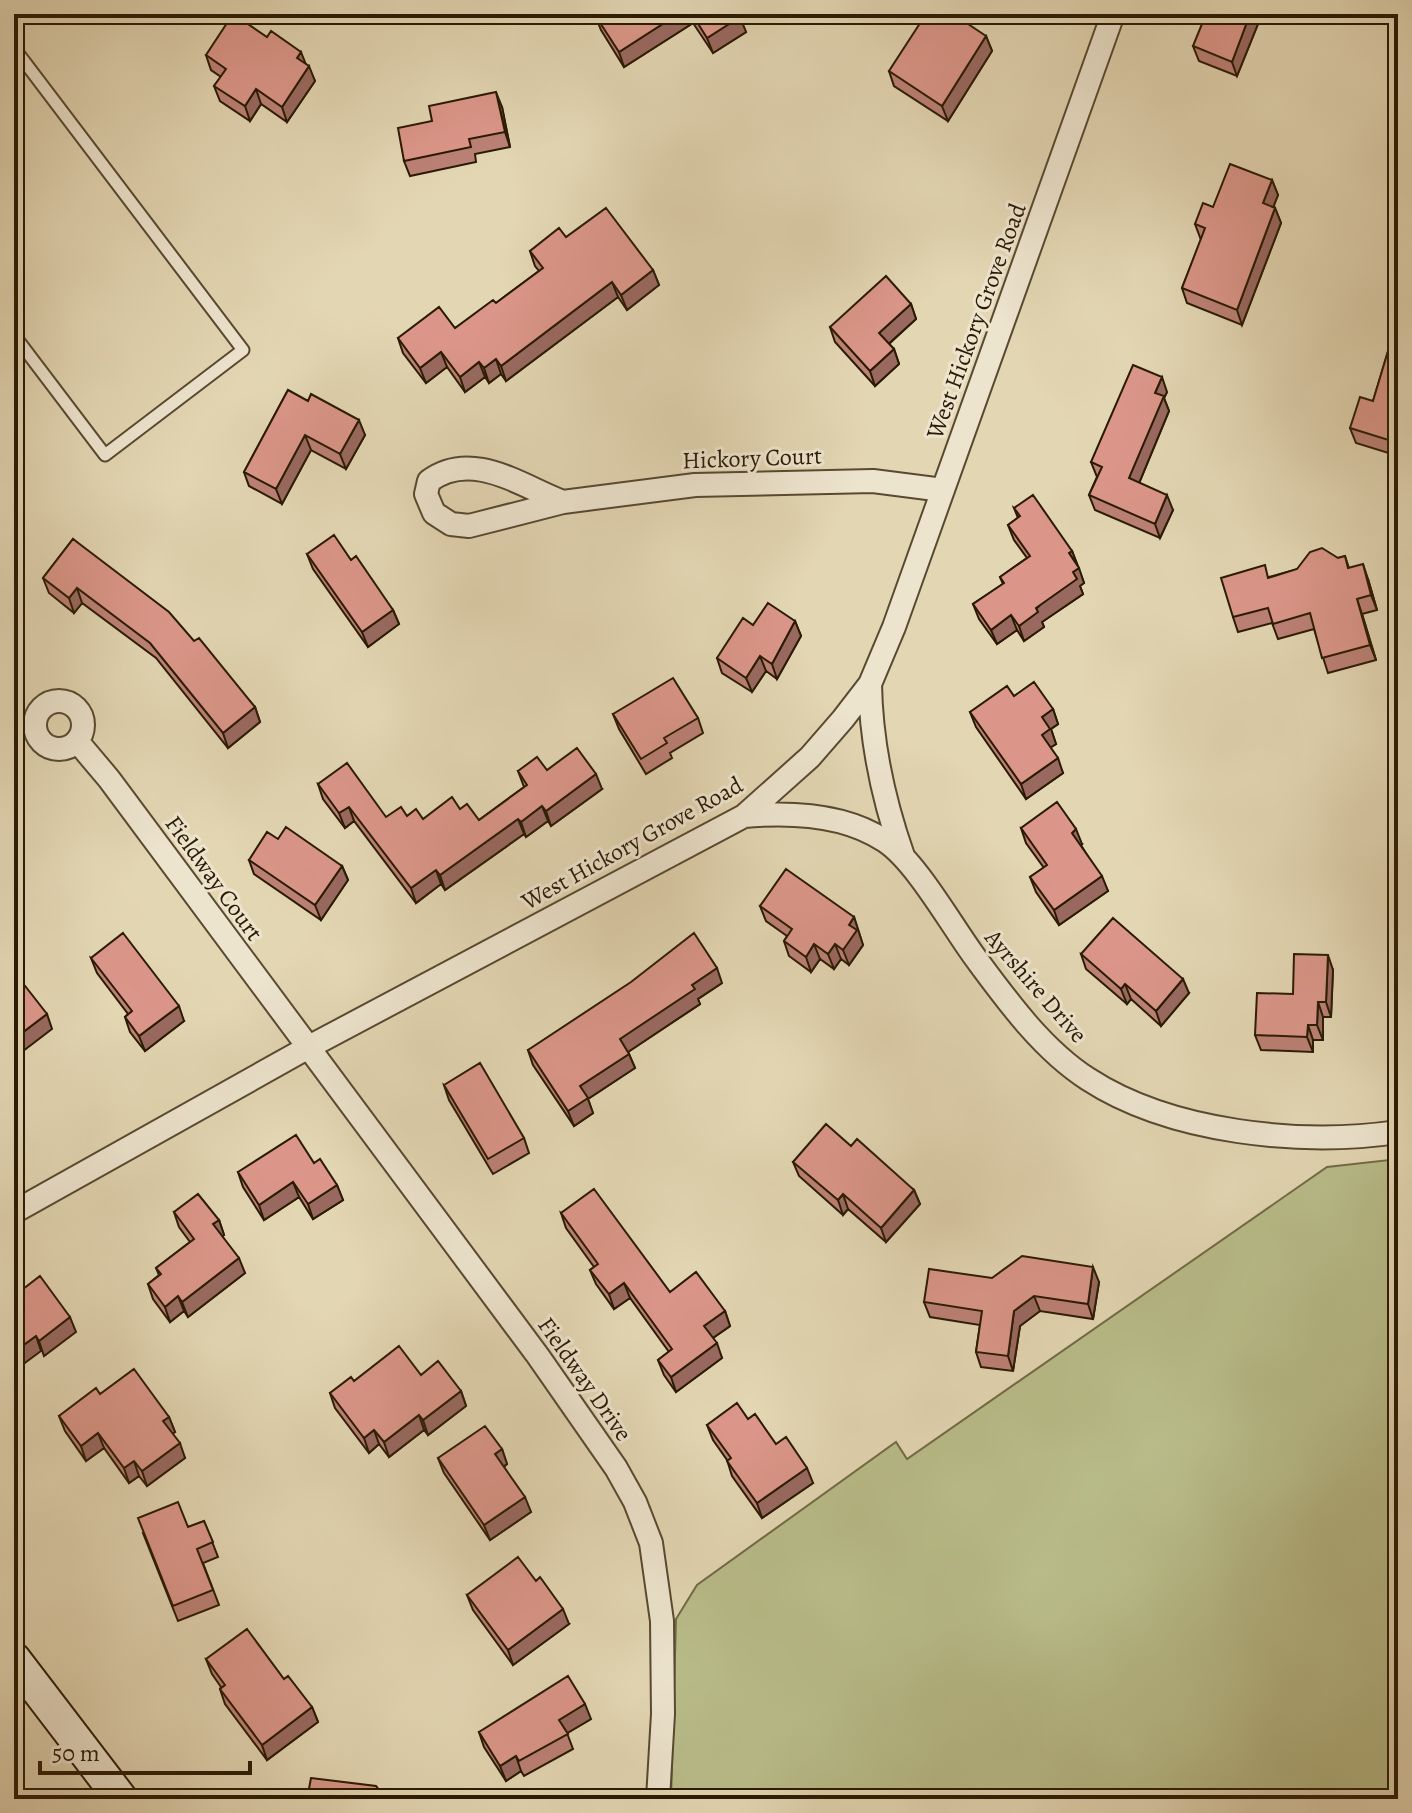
<svg xmlns="http://www.w3.org/2000/svg" width="1412" height="1813" viewBox="0 0 1412 1813" font-family="Alegreya,serif">
<style>
.green{fill:#b8bc89;stroke:#716b46;stroke-width:2}
.lines{fill:none;stroke-linecap:round;stroke-linejoin:round}
.lane-casing{stroke:#584930;stroke-width:15}
.street-casing{stroke:#584930;stroke-width:26}
.secondary-casing{stroke:#2a1a04;stroke-width:36}
.lane{stroke:#ede4ce;stroke-width:11}
.street{stroke:#ede4ce;stroke-width:22}
.secondary{stroke:#ede4ce;stroke-width:32}
.wall{fill:#bc8176;stroke:#2a1a04;stroke-width:2}
.shaded-wall{fill:#996960;stroke:#2a1a04;stroke-width:2}
.building{fill:#db9689;stroke:#2a1a04;stroke-width:2}
.labels{text-anchor:middle;stroke-width:6;stroke-linejoin:round;paint-order:stroke}
.street-label{font-size:24px;fill:#2a1a04;stroke:#ede4ce}
</style>
<rect width="100%" height="100%" fill="#e3d6b3"/>
<filter id="stains"><feTurbulence type="fractalNoise" baseFrequency=".0025" numOctaves="4"/><feColorMatrix values="0 0 0 0 .2 0 0 0 0 .09 0 0 0 0 .02 0 0 0 .5 -.17"/></filter>
<radialGradient id="worn" r=".72"><stop offset=".6" stop-color="#630" stop-opacity="0"/><stop offset="1" stop-color="#630" stop-opacity=".3"/></radialGradient>
<!-- green -->
<path class="green" d="M1398 1159V1799H671L676 1619 697 1585 896 1442 907 1459 1327 1167Z"/>
<g class="lines">
<defs>
<path id="lane" d="M14 48 243 350 105 455 14 335"/>
<path id="street" d="M563 502C521 486 472 449 429 481L426 494 434 513 451 524 469 526 563 502 695 485 873 481 943 490
M870 684C871 744 883 799 903 856
M35 725a24 24 0 1 1 48 0a24 24 0 1 1-48 0Z
M77 741 109 779 538 1356 616 1468 635 1502 651 1543 662 1621 663 1714 658 1799
M744 816C790 812 845 814 885 841 916 861 953 928 977 960 1008 1002 1043 1050 1088 1079 1171 1133 1301 1146 1398 1132
M14 1212 307 1048 744 816 810 757 843 719 870 684 894 627 1113 14"/>
<path id="secondary" d="M14 1659 121 1799"/>
</defs>
<!-- lane casing -->
<use href="#lane" class="lane-casing"/>
<!-- street casing -->
<use href="#street" class="street-casing"/>
<!-- secondary casing -->
<use href="#secondary" class="secondary-casing"/>
<!-- lane -->
<use href="#lane" class="lane"/>
<!-- street -->
<use href="#street" class="street"/>
<!-- secondary -->
<use href="#secondary" class="secondary"/>
</g>
<!-- wall -->
<path class="wall" d="M596 14H738L746 32 713 53 693 23 624 67 601 30 595 15Z
M1262 14 1237 76 1199 61 1193 46Z
M986 36 992 51 948 121 894 86 889 71Z
M206 55 305 63 315 81 287 122 261 104 250 121 220 101 214 86 221 77 211 70Z
M502 107 510 147 475 154 476 162 410 176 404 161Z
M1272 180 1278 195 1273 207 1275 208 1281 223 1242 325 1187 303 1182 288 1201 240 1195 224 1213 207Z
M566 237 653 270 659 285 627 310 618 297 506 381 501 374 489 383 485 377 465 392 447 367 426 383 403 353 398 338 455 328 496 303 539 271 535 266 530 251Z
M911 304 916 319 889 344 894 349 899 364 875 386 835 342 830 327Z
M1398 318V456L1356 443 1350 428 1373 401Z
M288 390 365 435 346 469 311 450 282 504 249 486 244 472Z
M1167 392 1164 398 1169 411 1139 483 1173 510 1160 538 1095 510 1089 495 1097 477 1091 462Z
M1014 508 1072 551 1084 583 1080 586 1083 594 1042 622 1044 627 1024 641 1017 630 997 644 979 619 973 604 1003 584 1000 577 1027 558 1014 540 1008 525 1018 518Z
M73 539 194 641 255 707 260 722 228 748 156 658 82 603 74 613 49 593 43 578Z
M307 554 351 560 393 610 399 624 368 647 313 569Z
M1345 556 1349 568 1368 579 1377 610 1362 614 1376 660 1328 673 1314 629 1278 639 1272 623 1238 632 1233 617 1269 577Z
M795 621 801 636 777 679 766 671 752 692 722 673 717 658 753 625Z
M1014 696 1053 709 1058 724 1051 729 1056 744 1050 747 1063 773 1026 799 976 727 970 712Z
M613 714 698 718 703 733 670 753 672 758 646 774 619 729Z
M547 770 602 789 551 826 548 821 526 837 524 834 445 890 441 884 416 903 354 821 345 828 323 799 318 784 386 817 407 816 423 819 460 809 479 820 524 787 518 771Z
M1021 828 1082 844 1081 845 1108 891 1059 925 1036 892 1030 877 1044 868 1026 843Z
M249 860 342 866 348 880 321 920 254 874Z
M760 906 854 917 863 945 849 965 841 959 834 969 820 959 811 972 789 956 784 941 787 936 766 921Z
M1081 954 1189 993 1161 1026 1131 999 1127 1004 1086 969Z
M91 958 184 1021 145 1051 130 1032 125 1017 128 1014 97 973Z
M1333 970 1331 1017H1323V1040H1313V1052L1261 1050 1255 1035 1293 994Z
M722 983 698 999 700 1004 628 1052 635 1068 588 1099 593 1113 574 1126 533 1065 528 1050Z
M444 1085 524 1138 529 1153 493 1174 449 1100Z
M851 1146 914 1190 920 1204 886 1242 848 1209 843 1215 799 1176 793 1162Z
M314 1163 337 1185 343 1200 313 1219 299 1197 264 1220 243 1187 238 1172Z
M174 1212 219 1220 224 1235 222 1236 245 1273 188 1317 184 1311 170 1322 153 1299 148 1284 159 1275 156 1268 190 1242 179 1227Z
M561 1213 670 1292 725 1311 730 1326 713 1338 722 1358 676 1392 664 1375 658 1360 669 1352 630 1298 614 1309 596 1284 590 1270 594 1267 566 1228Z
M992 1278 1099 1282 1093 1319 1040 1311 1020 1326 1013 1371 981 1367 976 1352 980 1325 930 1317 924 1302Z
M421 1375 461 1391 466 1406 428 1435 424 1430 389 1457 379 1444 369 1453 335 1408 330 1393 354 1381Z
M100 1394 169 1417 175 1432 172 1433 185 1458 147 1486 139 1476 129 1483 104 1448 86 1461 65 1431 59 1416Z
M748 1419 813 1483 762 1518 732 1476 727 1460 713 1440 707 1425Z
M502 1449 507 1464 504 1467 531 1512 490 1540 444 1473 438 1458Z
M204 1521 218 1557 203 1563 219 1605 178 1621 143 1533 188 1527Z
M467 1595 569 1624 513 1665 473 1610Z
M206 1659 284 1679 312 1707 318 1722 267 1760 225 1704 220 1689 221 1687 212 1674Z
M591 1719 567 1733 573 1749 524 1776 521 1771 506 1781 484 1747 479 1732Z"/>
<!-- shaded-wall -->
<path class="shaded-wall" d="M678 14H690L693 23 624 67 619 52Z
M1250 14H1262L1237 76 1232 62Z
M740 17 746 32 713 53 707 38Z
M986 36 992 51 948 121 942 106Z
M301 52 307 67 297 58Z
M309 66 315 81 287 122 282 107Z
M256 89 261 104 250 121 245 106Z
M496 92 502 107 510 147 505 132Z
M1272 180 1278 195 1269 218 1263 203Z
M1275 208 1281 223 1242 325 1237 310Z
M653 270 659 285 627 310 621 295Z
M612 282 618 297 506 381 501 366Z
M911 304 916 319 884 348 879 333Z
M894 349 899 364 875 386 870 371Z
M441 352 447 367 426 383 420 368Z
M496 359 501 374 489 383 484 368Z
M479 362 485 377 465 392 460 377Z
M1162 377 1167 392 1164 398 1169 411 1135 493 1129 478 1155 393Z
M359 420 365 435 346 469 340 454Z
M305 435 311 450 282 504 276 489Z
M1167 495 1173 510 1160 538 1155 524Z
M1072 551 1078 566 1069 553Z
M1363 564 1368 579 1377 610 1371 595Z
M1079 568 1084 583 1080 586 1083 594 1042 622 1044 627 1024 641 1019 626 1073 572Z
M77 588 82 603 74 613 69 598Z
M1357 599 1362 614 1376 660 1370 645Z
M393 610 399 624 368 647 362 632Z
M1011 615 1017 630 997 644 991 630Z
M795 621 801 636 777 679 772 664Z
M760 656 766 671 752 692 746 678Z
M255 707 260 722 228 748 223 733Z
M1053 709 1058 724 1051 729 1056 744 1047 750 1042 735V717Z
M1058 758 1063 773 1026 799 1021 784Z
M596 774 602 789 551 826 546 811Z
M542 806 548 821 526 837 521 822Z
M349 807 354 821 345 828 339 813Z
M518 819 524 834 445 890 440 875Z
M1076 829 1082 844 1077 847 1072 833Z
M342 866 348 880 321 920 315 905Z
M436 870 441 884 416 903 411 888Z
M1102 876 1108 891 1059 925 1054 910Z
M854 917 863 945 849 965 843 950 849 925Z
M814 944 820 959 811 972 806 957Z
M835 944 841 959 834 969 828 954Z
M1328 955 1333 970 1331 1017 1326 1002Z
M717 968 722 983 698 999 700 1004 625 1054 620 1039 692 985Z
M1183 979 1189 993 1161 1026 1156 1011Z
M1125 984 1131 999 1127 1004 1121 989Z
M1318 1002 1323 1017V1040L1317 1025Z
M179 1006 184 1021 145 1051 139 1036Z
M47 1014 52 1029 14 1058V1039Z
M1308 1025 1313 1040V1052L1307 1037Z
M629 1054 635 1068 588 1099 593 1113 574 1126 568 1111 580 1086Z
M293 1182 299 1197 264 1220 259 1205Z
M337 1185 343 1200 313 1219 308 1204Z
M914 1190 920 1204 886 1242 881 1228Z
M843 1194 848 1209 843 1215 838 1200Z
M219 1220 224 1235 219 1239 213 1224Z
M239 1258 245 1273 188 1317 182 1302Z
M1093 1267 1099 1282 1093 1319 1088 1304Z
M624 1283 630 1298 614 1309 609 1294Z
M178 1296 184 1311 170 1322 165 1307Z
M1034 1296 1040 1311 1020 1326 1013 1371 1008 1356 1014 1311Z
M725 1311 730 1326 710 1340 704 1326Z
M70 1317 76 1332 44 1356 39 1341Z
M36 1336 41 1351 14 1371V1352Z
M717 1343 722 1358 676 1392 671 1377Z
M461 1391 466 1406 428 1435 423 1420Z
M419 1415 424 1430 389 1457 384 1442Z
M169 1417 175 1432 169 1436 163 1421Z
M374 1430 379 1444 369 1453 364 1438Z
M98 1433 104 1448 86 1461 81 1446Z
M180 1443 185 1458 147 1486 142 1471Z
M502 1449 507 1464 500 1469 495 1454Z
M134 1461 139 1476 129 1483 124 1468Z
M807 1468 813 1483 762 1518 757 1503Z
M525 1497 531 1512 490 1540 484 1525Z
M563 1609 569 1624 513 1665 508 1650Z
M585 1704 591 1719 564 1735 559 1720Z
M312 1707 318 1722 267 1760 262 1745Z
M516 1756 521 1771 506 1781 500 1766Z"/>
<!-- building -->
<path class="building" d="M233 14 267 37 271 31 301 52 297 58 309 66 282 107 256 89 245 106 214 86 226 69 206 55Z
M596 14H678L619 52 595 15Z
M692 14H738L740 17 707 38Z
M926 14H953L986 36 942 106 889 71Z
M1206 14H1250L1232 62 1193 46Z
M496 92 505 132 469 139 471 147 404 161 398 128 432 121 429 106Z
M1230 164 1272 180 1263 203 1275 208 1237 310 1182 288 1205 228 1195 224 1203 203 1213 207Z
M606 208 653 270 621 295 612 282 501 366 496 359 484 368 479 362 460 377 441 352 420 368 398 338 439 307 455 328 493 300 496 303 543 268 530 251 559 228 566 237Z
M886 276 911 304 879 333 894 349 870 371 830 327Z
M1398 318V443L1350 428 1360 397 1373 401Z
M1133 365 1162 377 1155 393 1164 396 1129 478 1167 495 1155 524 1089 495 1102 467 1091 462Z
M288 390 308 401 311 394 359 420 340 454 305 435 276 489 244 472Z
M1033 495 1072 551 1069 553 1079 568 1073 572 1077 579 1036 608 1038 612 1019 626 1011 615 991 630 973 604 1004 583 1000 577 1030 556 1008 525 1020 516 1014 508Z
M334 535 351 560 356 556 393 610 362 632 307 554Z
M73 539 169 612 194 641 199 638 255 707 223 733 150 643 77 588 69 598 43 578Z
M1322 548 1338 558 1345 556 1348 568 1363 564 1371 595 1357 599 1370 645 1322 658 1310 613 1273 624 1268 608 1233 617 1221 578 1265 565 1268 578 1297 569 1310 552Z
M768 603 795 621 772 664 760 656 746 678 717 658 743 618 753 625Z
M673 678 698 718 664 738 667 743 641 759 613 714Z
M1034 682 1053 709 1042 717 1050 729 1042 735 1058 758 1021 784 970 712 1007 686 1014 696Z
M1398 738V755L1391 742Z
M577 748 596 774 546 811 542 806 521 822 518 819 440 875 436 870 411 888 349 807 339 813 318 784 347 763 386 817 401 807 407 816 416 809 423 819 452 797 460 809 467 804 479 820 527 785 518 771 537 757 547 770Z
M1057 802 1076 829 1072 833 1102 876 1054 910 1030 877 1047 865 1021 828Z
M286 827 342 866 315 905 249 860 267 832 278 839Z
M786 869 854 917 849 925 857 930 843 950 835 944 828 954 814 944 806 957 784 941 792 929 760 906Z
M1113 918 1183 979 1156 1011 1125 984 1121 989 1081 954Z
M123 933 179 1006 139 1036 125 1017 132 1011 91 958Z
M694 933 717 968 692 985 695 989 620 1039 629 1054 580 1086 588 1098 568 1111 528 1050 631 982Z
M1294 954 1328 955 1326 1002H1318L1317 1025H1308L1307 1037 1255 1035 1257 993 1293 994Z
M22 982 47 1014 14 1039V988Z
M480 1063 524 1138 488 1159 444 1085Z
M826 1124 851 1146 857 1139 914 1190 881 1228 843 1194 838 1200 793 1162Z
M296 1135 314 1163 320 1159 337 1185 308 1204 293 1182 259 1205 238 1172Z
M594 1189 670 1292 696 1272 725 1311 704 1326 717 1343 671 1377 658 1360 672 1349 624 1283 609 1294 590 1270 598 1264 561 1213Z
M198 1194 219 1220 213 1224 239 1258 182 1302 178 1296 165 1307 148 1284 161 1274 156 1268 194 1239 174 1212Z
M1022 1256 1093 1267 1088 1304 1034 1296 1014 1311 1008 1356 976 1352 982 1311 924 1302 929 1269 992 1278Z
M40 1276 70 1317 39 1341 36 1336 14 1352V1296Z
M399 1346 421 1375 438 1361 461 1391 423 1420 419 1415 384 1442 374 1430 364 1438 330 1393 351 1377 354 1381Z
M134 1369 169 1417 163 1421 180 1443 142 1471 134 1461 124 1468 98 1433 81 1446 59 1416 96 1388 100 1394Z
M737 1403 748 1419 755 1414 776 1444 786 1437 807 1468 757 1503 727 1461 731 1458 707 1425Z
M485 1426 502 1449 495 1454 525 1497 484 1525 438 1458Z
M178 1502 188 1527 204 1521 213 1542 197 1549 213 1590 173 1606 138 1518Z
M518 1557 536 1581 540 1577 563 1609 508 1650 467 1595Z
M247 1629 284 1679 288 1676 312 1707 262 1745 220 1689 225 1685 206 1659Z
M568 1676 585 1704 559 1720 568 1734 519 1761 516 1756 500 1766 479 1732Z
M311 1778 376 1786 386 1799H302L303 1793 308 1794Z"/>
<g class="labels">
<!-- street labels -->
<g class="street-label">
<text transform="translate(976 321) rotate(-70)" y="8">West Hickory Grove Road</text>
<text transform="translate(752 458) rotate(-2)" y="8">Hickory Court</text>
<text transform="translate(632 843) rotate(-29)" y="8">West Hickory Grove Road</text>
<text transform="translate(214 878) rotate(54)" y="8">Fieldway Court</text>
<text transform="translate(1036 986) rotate(49)" y="8">Ayrshire Drive</text>
<text transform="translate(585 1379) rotate(55)" y="8">Fieldway Drive</text>
</g>
</g>
<!-- margin -->
<rect width="1412" height="1813" fill="none" stroke="#e3d6b3" stroke-width="48"/>
<rect x="16" y="16" width="1380" height="1781" fill="none" stroke="#2a1a04" stroke-width="4"/>
<rect x="24" y="24" width="1364" height="1765" fill="none" stroke="#2a1a04" stroke-width="2"/>
<!-- scale -->
<path d="M40 1761v12h210v-12" fill="none" stroke="#2a1a04" stroke-width="4"/>
<text x="52" y="1761" font-size="24" fill="#2a1a04" stroke="#ede4ce" stroke-width="6" paint-order="stroke">50 m</text>
<rect width="100%" height="100%" filter="url(#stains)"/>
<rect width="100%" height="100%" fill="url(#worn)"/>
</svg>
